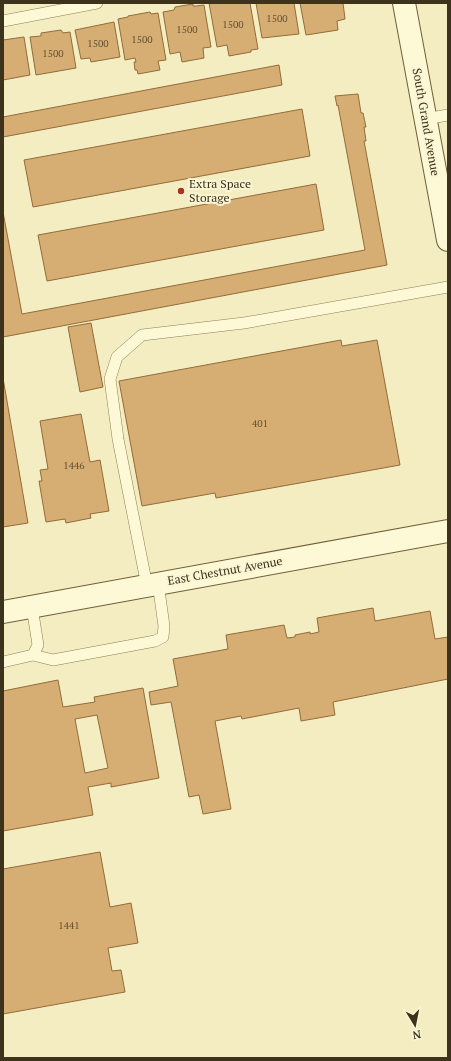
<svg xmlns="http://www.w3.org/2000/svg" width="451" height="1061" viewBox="0 0 451 1061" font-family="'PT Serif',serif">
<style>
.building{fill:#d6ae73;stroke:#926c39;fill-rule:evenodd}
.lines{fill:none;stroke-linecap:round;stroke-linejoin:round}
.lane-casing{stroke:#8f7f56;stroke-width:12}
.secondary-casing{stroke:#715f39;stroke-width:24}
.lane{stroke:#fdf8d6;stroke-width:11}
.secondary{stroke:#fdf8d6;stroke-width:22}
.poi-dot{fill:#a6361f;stroke:#faf5d2;stroke-width:1.5}
.labels{text-anchor:middle;stroke-width:4;stroke-linejoin:round;paint-order:stroke}
.number-label{font-size:10px;fill:#635132}
.street-label{font-size:12px;fill:#3d321c;stroke:#faf5d2}
.poi-label{font-size:12px;fill:#3d321c;stroke:#faf5d2;text-anchor:start}
</style>
<rect width="100%" height="100%" fill="#f3edc1"/>
<!-- building -->
<path class="building" d="M209 3H250L258 49 251 50V52L229 56 227 45 217 47Z
M256 3H294L299 34 262 38Z
M300 3H343L345 19 337 21 338 30 306 35Z
M193 4V6H196L204 5 211 47 203 48 204 58 182 62 180 52 170 54 163 12 174 10 175 7Z
M150 12 151 14 158 13 166 60 158 61 160 70 138 74 137 70H135L134 62H136L135 58 125 60 118 19 128 17V16Z
M114 22 120 57 91 62 90 58 81 59 75 30Z
M61 30 63 33 70 32 76 68 36 75 30 37 41 36V33Z
M24 37 30 75 3 80V40Z
M279 65 282 85 3 137V117Z
M358 94 361 113H363L366 127H364L366 141H364L387 265 3 337V212L22 314 365 250 338 105 337 106 335 96Z
M302 109 310 156 33 207 24 160Z
M316 184 324 230 47 281 38 235Z
M91 323 103 387 80 392 68 327Z
M341 340 342 346 377 340 400 465 216 498 215 493 142 506 119 381Z
M3 378 28 523 3 527Z
M81 414 90 462 100 460 109 511 90 514 91 518 66 523 65 519 46 522 39 481H42L40 470 48 469 40 421Z
M373 608 375 621 430 611 435 639 448 637V679L333 702 335 715 301 721 299 708 242 719 241 716 215 721 231 809 203 814 199 795 189 797 171 702 151 705 149 692 178 686 173 659 228 649 226 635 284 625 287 638 295 637V635L310 632V634L319 632 317 618Z
M58 680 63 707 95 702 94 697 143 688 159 778 111 787V783L88 787 93 815 3 831V691ZM97 715 108 768 85 773 75 719Z
M100 852 110 907 131 903 138 943 108 948 112 971 121 970 125 992 3 1014V869Z"/>
<g class="lines">
<defs>
<path id="lane" d="M3 21 97 3
M425 119 448 115
M147 586 118 439 110 379 117 357 142 335 244 323 448 287
M33 655 53 660 155 641 163 637 164 626 158 583
M3 662 33 655 38 645 32 607"/>
<path id="secondary" d="M404 3 448 240
M3 612 448 531"/>
</defs>
<!-- lane casing -->
<use href="#lane" class="lane-casing"/>
<!-- secondary casing -->
<use href="#secondary" class="secondary-casing"/>
<!-- lane -->
<use href="#lane" class="lane"/>
<!-- secondary -->
<use href="#secondary" class="secondary"/>
</g>
<!-- markers -->
<circle class="poi-dot" cx="181" cy="191" r="4"/>
<g class="labels">
<!-- number labels -->
<g class="number-label">
<text x="277" y="22">1500</text>
<text x="233" y="28">1500</text>
<text x="187" y="33">1500</text>
<text x="142" y="43">1500</text>
<text x="98" y="47">1500</text>
<text x="53" y="57">1500</text>
<text x="260" y="427">401</text>
<text x="74" y="469">1446</text>
<text x="69" y="929">1441</text>
</g>
<!-- street labels -->
<g class="street-label">
<text transform="translate(426 122) rotate(80)" y="4">South Grand Avenue</text>
<text transform="translate(225 571) rotate(-10)" y="4">East Chestnut Avenue</text>
</g>
<!-- poi labels -->
<g class="poi-label">
<text x="189" y="188">Extra Space<tspan x="189" dy="14">Storage</tspan></text>
</g>
</g>
<!-- border -->
<rect width="451" height="1061" fill="none" stroke="#3d321c" stroke-width="8"/>
<!-- north arrow -->
<g transform="translate(415 1025) rotate(170)" stroke="#faf5d2" stroke-width="3" paint-order="stroke">
<path d="M0-3L7 15L0 10L-7 15Z" fill="#3d321c"/>
<text y="-6" font-size="11" font-weight="bold" text-anchor="middle" fill="#3d321c">N</text>
</g>
</svg>
